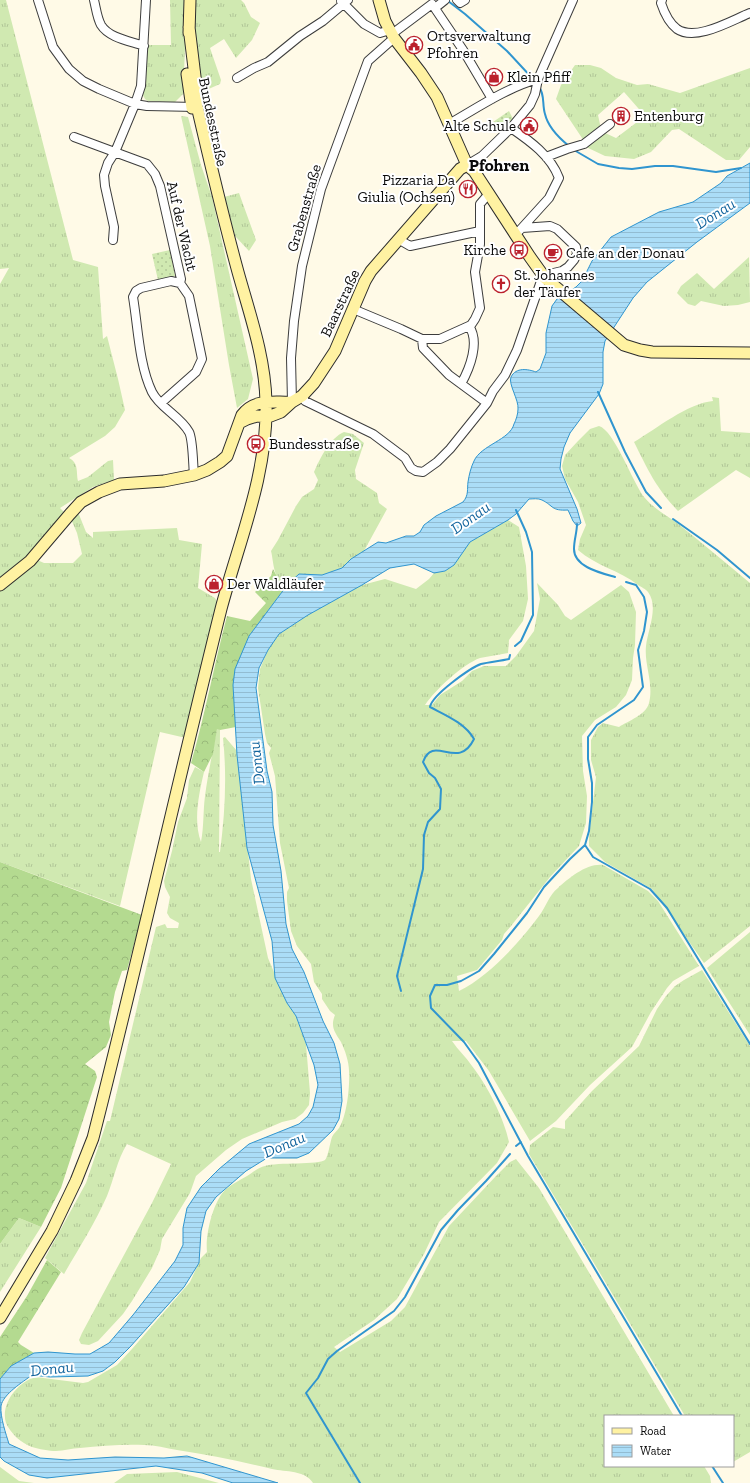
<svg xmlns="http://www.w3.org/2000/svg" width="750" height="1483" viewBox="0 0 750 1483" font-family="'Zilla Slab',serif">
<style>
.grass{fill:url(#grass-tufts)}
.forest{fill:url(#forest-crowns)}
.park{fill:url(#park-dots)}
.water{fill:url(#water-rules);stroke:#3095cf}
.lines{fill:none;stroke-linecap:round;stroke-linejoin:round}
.stream{stroke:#3095cf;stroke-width:2}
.street-casing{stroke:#3d3d3d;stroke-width:10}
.secondary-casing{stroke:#2c2c2c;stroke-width:13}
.street{stroke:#fff;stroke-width:8}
.secondary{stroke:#fff2a2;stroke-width:11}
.labels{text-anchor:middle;stroke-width:4;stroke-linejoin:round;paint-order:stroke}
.poi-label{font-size:15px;fill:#0a0a0a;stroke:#fff;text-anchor:start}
.street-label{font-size:15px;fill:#0a0a0a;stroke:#fff}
.water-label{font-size:16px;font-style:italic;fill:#12649d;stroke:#fff}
.quarter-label{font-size:17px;font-weight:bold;fill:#0a0a0a;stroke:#fff}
</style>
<defs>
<pattern id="grass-tufts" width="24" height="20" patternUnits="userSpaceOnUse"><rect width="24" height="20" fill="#d0e9b1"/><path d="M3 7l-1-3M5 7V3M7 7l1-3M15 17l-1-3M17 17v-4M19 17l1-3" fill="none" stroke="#b1c697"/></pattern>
<pattern id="forest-crowns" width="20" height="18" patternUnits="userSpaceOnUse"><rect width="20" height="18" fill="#b4da90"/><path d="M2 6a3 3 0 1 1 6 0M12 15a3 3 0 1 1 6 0" fill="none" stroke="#99ba7b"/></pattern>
<pattern id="park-dots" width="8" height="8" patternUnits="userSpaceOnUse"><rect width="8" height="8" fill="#d0e9b1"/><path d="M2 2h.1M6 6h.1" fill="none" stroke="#b1c697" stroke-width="1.8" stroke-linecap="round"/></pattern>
<pattern id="water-rules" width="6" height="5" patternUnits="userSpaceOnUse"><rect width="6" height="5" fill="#abddf7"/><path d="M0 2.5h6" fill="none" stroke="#92bcd2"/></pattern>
</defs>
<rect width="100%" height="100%" fill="#fffae7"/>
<!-- grass -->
<path class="grass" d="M0 0H6L73 260 98 267 103 339 107 336 118 379 125 410 115 427 105 436 69 458C79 463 76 472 78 481L88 477 108 461 113 460 114 480 93 487 60 508 65 513 36 547 24 560 0 577V284L9 268 0 269Z
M170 0H184L185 48 184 73 185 92 175 102 148 101 145 99 143 95 146 84 147 45H171Z
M194 0H241L244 3 251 17 260 23 252 40 236 58 224 39 210 48 221 80 220 84 204 91 199 90 194 37Z
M575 65H590L601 68 616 78 637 85 648 84 680 93 750 68V147L739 160H726L679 129 672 130 651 152 634 159 605 156 584 146 603 132 616 138 645 116 624 92 598 115 601 129 584 141 556 99 561 85Z
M181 116 188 117 201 165 212 197 253 379 248 399 237 408 229 365 210 246Z
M239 193 256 240 249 251 235 236 224 197Z
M749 257 750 302 738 305 724 306 701 301 695 306 688 304 677 293 681 286 697 273 714 289Z
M712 397 719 398 721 431 750 433V427V478L736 470 678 511C656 488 648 470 634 442 656 429 688 403 713 401Z
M599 426C614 430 633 483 644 497 653 508 666 515 677 523 702 543 726 563 750 583V926L704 963 652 889 605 862 589 846V837L596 777 591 760V740L598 727 603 723 619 727C628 721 646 715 649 703 654 683 644 665 646 646 648 629 659 607 648 592 646 589 641 587 638 585 619 570 596 566 578 550L580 539 586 525 578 502 565 479 562 466 565 455 578 441 590 429Z
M344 432 353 434 364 443 355 470 356 479 377 493 379 503 387 509 364 551 351 559 342 568 322 575 299 574 288 584C273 583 274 563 271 551L278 540 296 506 302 497 314 489 318 480 314 472C320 458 330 438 344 432Z
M78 512 86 532 93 538V532L177 528 179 540 202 544 198 588 215 598 219 605 186 738 160 732 120 906 0 862V588L35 559 44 563H73L82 554 77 533 71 519Z
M508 520 519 527 526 566 528 599 523 621 509 640 508 653C499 655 489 656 480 658 463 664 435 690 425 705H432L440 695 462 681 472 671 484 666H506L516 656 534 631 540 599 537 583 558 605 565 616 571 620 621 585 629 592 636 612 635 645 633 658 632 680 626 695 616 707 595 720 582 736 583 771 587 796 586 823 579 846 550 877 511 926 504 934 502 940 477 970 457 976 459 991C489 976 519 943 539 916 546 907 549 895 558 888 569 878 587 863 603 865L648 891 658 901 699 966 673 981 667 988 651 1012 632 1047 590 1085 556 1121 530 1141 489 1071 466 1041H452C458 1050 466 1057 472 1066 487 1085 504 1118 509 1142L497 1163 439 1222 424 1254 397 1299 374 1320 334 1347 340 1352 391 1321 405 1307 449 1226 496 1176 510 1162 516 1159 539 1188 674 1416H605V1466H704L710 1476 711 1483H313C305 1470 286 1472 272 1469 240 1461 209 1455 177 1450 166 1448 155 1445 144 1445 123 1444 101 1446 80 1448 72 1448 64 1451 56 1451 49 1451 39 1449 32 1447 21 1443 11 1434 6 1423 0 1404 18 1382 35 1377L83 1383 88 1382 117 1365 132 1349 190 1282 201 1258 207 1252C205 1235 213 1201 226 1189 232 1184 240 1180 247 1176 252 1173 259 1167 265 1166 277 1162 319 1165 325 1160 328 1157 330 1143 332 1137 333 1134 337 1131 339 1128 347 1116 350 1086 349 1071 349 1062 345 1050 341 1042 335 1032 330 1027 335 1015L330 1011 322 999V994L314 982 311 964 297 946 291 931 287 901V892L289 888 280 843 275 776 269 753 271 748 267 743 265 734 258 688 260 669 268 650 279 634 308 615 362 585 385 579 416 589 429 579 434 573 445 571 454 565 470 542Z
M217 728 220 730 219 852H220C225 814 227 776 223 738L225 737 237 751 251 879 268 958 287 1003 296 1016 306 1044 310 1093 309 1105 303 1113 295 1119 282 1122 242 1139 226 1150 196 1176 190 1193 162 1239 160 1250 152 1268 132 1301 123 1314 98 1341 89 1345 81 1344 79 1340 82 1333 152 1203 171 1164 127 1144C117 1160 114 1179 107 1196 95 1223 79 1248 64 1274L45 1258 86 1183 107 1121H110L156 927 165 924 167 928H178L179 923 170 918 167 913 170 897 165 887 164 881 172 851 178 822 187 798 189 780 195 767 204 772C199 793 193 821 201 842 204 827 203 811 205 796 208 773 213 751 217 728Z
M750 932V1035L707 968Z
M702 970 750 1046V1452L733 1462V1416H685L529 1154 530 1145 553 1127 565 1129V1121L592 1091 639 1046 657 1009 666 996 675 986 684 980Z
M19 1218 41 1227 0 1292V1244Z
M0 1467 19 1481 34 1483H0Z
M177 1472 219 1483H114L127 1474Z"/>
<!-- forest -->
<path class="forest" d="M273 569C277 576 279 584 288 584L249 636 233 685 236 727 220 730 217 729 213 754 204 772 191 763C205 715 214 665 227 616L250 621 266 603 255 592 271 576Z
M0 862 142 915 127 970 122 971 115 992 109 1022 111 1035 106 1047 85 1064 95 1071 97 1077 61 1188 41 1227 19 1218 0 1244Z
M47 1260 61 1272 18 1342 21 1345 34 1353 11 1366 0 1379V1337L27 1296Z"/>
<!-- park -->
<path class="park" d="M509 111 513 119 498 131 493 122Z
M170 250 175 276 158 280 152 254Z"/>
<!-- water -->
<path class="water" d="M750 163V203L697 242 647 282 633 298 605 341 603 352V384L599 394 570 433 564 447 561 459 560 469 577 509 581 523 577 526 573 521 568 510C551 511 554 506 542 500 538 498 533 499 529 499L516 514 508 520 470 542 454 565 445 571 434 573 414 564 390 568 362 585 308 615 279 634 268 650 259 668 256 688 267 771 272 792 273 825 281 871 286 924 292 949 304 972 323 1021 334 1043 340 1064 342 1101 339 1119 333 1130 309 1153 297 1158H267L246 1171 216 1197 206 1211 201 1231 199 1263 184 1287 130 1347 115 1362 103 1371 88 1376 50 1377 32 1375C23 1382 3 1394 1 1406 0 1417 6 1434 9 1444L40 1458 68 1460 115 1457 164 1458 187 1456 278 1483H233L202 1473 156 1466 47 1478 29 1475 4 1461 0 1457V1379L11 1366 34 1353 48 1352 75 1354H90L109 1343 133 1315 175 1261 183 1245V1228L187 1208 201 1187 219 1169 249 1144 299 1124 308 1116 313 1107 318 1085 314 1065 296 1016 287 1003 275 978 272 941 247 848 237 755 233 685 235 669 249 636 288 584 299 574 322 575 342 568 351 559 378 542 386 543 406 536H414L420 532 424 525 436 516 463 502C469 495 467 489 468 482 469 475 471 467 474 461 481 445 510 440 514 424 516 420 518 414 518 409 519 400 508 384 511 377 516 367 528 369 536 372L540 369 546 353V333L552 306 557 299 576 287 582 281 592 261 611 237 659 212 693 202 721 183 727 176Z"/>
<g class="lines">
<!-- stream -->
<path class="stream" d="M448 1 465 14 507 51 533 79
M539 87C545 94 542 105 545 114 548 127 559 138 569 146
M574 150 598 164 619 168 632 169 655 166H673L716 172 741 168
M598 392 625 452 646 492 661 508
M673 519 717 550 750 578
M577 524C577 532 574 540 574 549 574 567 601 573 615 577
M626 582 636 585 644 597 647 612 644 631 638 650 643 687 634 700 597 725 588 737V759L592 783V802L589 831 585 845 570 859 544 887 527 913 494 954 479 971 461 981 447 985H435L430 996 431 1008 464 1042 479 1063 528 1156 682 1416
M515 646 521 641 533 615 532 552 526 532 516 510
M585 845 593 857 650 889 667 908 750 1044
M401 991 397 976 423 869 424 835 428 822 440 809 441 789 435 778 429 773 423 762C433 733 458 772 474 739 465 723 445 715 430 707 432 695 470 668 481 664 490 662 500 661 509 659L510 655
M516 1146 521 1142
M712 1466 723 1483
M360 1483 306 1393 318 1378 328 1359 337 1351 394 1311 405 1297 441 1230 458 1210 486 1181 510 1154"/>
<defs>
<path id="street" d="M38 0 53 47 69 69 83 81 99 89 135 104 147 106 196 107
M94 0C96 8 97 18 101 25 109 38 130 41 144 46
M457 0 460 3 465 0
M662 0 661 3C664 12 669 23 677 29 696 42 732 20 750 13
M341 1 364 24 380 33 390 30
M435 8 445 0
M392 34 432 4 463 50 492 99
M237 78 254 68 268 62 300 36 323 21 348 0
M449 124C477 108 506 88 538 79
M511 128C530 141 551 156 559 178L549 198 520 230
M74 137 147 164 155 174 160 186 181 279 180 283
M546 157 567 149 584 144 610 124
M467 165 482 156 511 128 530 105 535 94 538 79 573 0
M398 239 410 246 480 231
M113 240 114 227 105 186 104 175 108 163 115 152 135 104 141 86 146 0
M353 309 401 329 422 339H440L471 325 475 319 480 308 475 272 480 244V204L486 197 489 195
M422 339 423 348 449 375 487 403
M461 384C470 368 480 342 469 326
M302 396 305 401 373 434 405 458 411 468 416 471 423 472 437 462 450 449 487 403 493 391 505 375 517 350 541 281 549 274 562 271 568 267 574 260 577 254 576 247 557 229 550 226 522 228
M292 402 291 358 294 321 302 266 321 189 368 61 394 38
M161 403 196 372 202 359 189 296 180 283 171 281 141 288 136 291 133 297C138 327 139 365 152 392 160 408 180 416 189 432 193 439 193 466 194 475"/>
<path id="secondary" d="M379 0 385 21 394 38 421 73 437 97 467 165 474 171 530 257 545 278 624 345 640 350 652 352 750 353
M189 33 190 0
M187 74 192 108
M239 423 247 419 257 416 268 417 281 412 292 402 302 396 314 383 335 351 365 281 371 271 460 169 467 165
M0 585 30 561 70 514 81 502 99 492 120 484 164 481 194 475 207 470 220 462 227 456 242 415C255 398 273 403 292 402
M0 1318 52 1231 76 1181 93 1138C138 962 177 785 221 609 239 541 268 474 266 402 265 357 250 315 238 272 223 217 210 162 197 106V93L189 27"/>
</defs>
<!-- street casing -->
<use href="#street" class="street-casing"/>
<!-- secondary casing -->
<use href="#secondary" class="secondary-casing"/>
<!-- street -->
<use href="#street" class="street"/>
<!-- secondary -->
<use href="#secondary" class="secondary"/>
</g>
<!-- icons -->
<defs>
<symbol id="civic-ring" viewBox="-11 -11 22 22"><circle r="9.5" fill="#fff" stroke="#bb212d" stroke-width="1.5"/><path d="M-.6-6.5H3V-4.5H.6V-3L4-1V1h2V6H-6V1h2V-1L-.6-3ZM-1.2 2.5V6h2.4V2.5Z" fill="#bb212d"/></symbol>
<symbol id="shop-ring" viewBox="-11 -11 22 22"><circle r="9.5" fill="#fff" stroke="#bb212d" stroke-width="1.5"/><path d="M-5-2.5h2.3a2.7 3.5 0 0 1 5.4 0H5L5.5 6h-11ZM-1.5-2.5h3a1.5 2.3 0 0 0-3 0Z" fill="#bb212d"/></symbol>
<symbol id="building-ring" viewBox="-11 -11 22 22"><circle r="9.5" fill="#fff" stroke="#bb212d" stroke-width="1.5"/><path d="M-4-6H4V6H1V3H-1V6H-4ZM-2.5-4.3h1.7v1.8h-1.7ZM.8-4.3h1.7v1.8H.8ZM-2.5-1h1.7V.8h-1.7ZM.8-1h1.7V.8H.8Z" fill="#bb212d"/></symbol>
<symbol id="restaurant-ring" viewBox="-11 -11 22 22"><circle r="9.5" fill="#fff" stroke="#bb212d" stroke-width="1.5"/><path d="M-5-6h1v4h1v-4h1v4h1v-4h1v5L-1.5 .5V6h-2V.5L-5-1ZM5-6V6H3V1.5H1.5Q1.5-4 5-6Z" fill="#bb212d"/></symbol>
<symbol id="bus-ring" viewBox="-11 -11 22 22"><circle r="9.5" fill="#fff" stroke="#bb212d" stroke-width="1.5"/><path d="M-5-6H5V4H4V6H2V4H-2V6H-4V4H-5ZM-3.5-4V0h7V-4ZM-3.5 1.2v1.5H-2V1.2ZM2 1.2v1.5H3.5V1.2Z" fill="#bb212d"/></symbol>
<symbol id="cafe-ring" viewBox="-11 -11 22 22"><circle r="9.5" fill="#fff" stroke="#bb212d" stroke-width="1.5"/><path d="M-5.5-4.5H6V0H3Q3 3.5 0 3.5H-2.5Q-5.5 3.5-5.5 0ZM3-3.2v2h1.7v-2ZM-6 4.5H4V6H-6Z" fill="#bb212d"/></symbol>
<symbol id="church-ring" viewBox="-11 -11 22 22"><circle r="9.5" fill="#fff" stroke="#bb212d" stroke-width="1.5"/><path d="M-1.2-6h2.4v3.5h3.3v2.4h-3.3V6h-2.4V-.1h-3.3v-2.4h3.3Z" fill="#bb212d"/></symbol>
</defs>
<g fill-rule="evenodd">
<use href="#civic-ring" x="404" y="35" width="20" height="20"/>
<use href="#shop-ring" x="484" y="67" width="20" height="20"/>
<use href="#building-ring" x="611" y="106" width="20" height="20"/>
<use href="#civic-ring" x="519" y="116" width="20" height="20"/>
<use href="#restaurant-ring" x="458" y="179" width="20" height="20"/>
<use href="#bus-ring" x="509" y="240" width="20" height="20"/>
<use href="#cafe-ring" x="543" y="243" width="20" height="20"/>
<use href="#church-ring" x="491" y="274" width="20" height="20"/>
<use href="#bus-ring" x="246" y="434" width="20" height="20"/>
<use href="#shop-ring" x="204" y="574" width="20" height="20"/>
</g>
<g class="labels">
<!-- poi labels -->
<g class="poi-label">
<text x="427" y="41">Ortsverwaltung<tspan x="427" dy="17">Pfohren</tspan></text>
<text x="507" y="82">Klein Pfiff</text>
<text x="634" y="121">Entenburg</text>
<text x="516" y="131" text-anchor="end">Alte Schule</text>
<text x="455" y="185" text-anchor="end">Pizzaria Da<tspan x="455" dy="17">Giulia (Ochsen)</tspan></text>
<text x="506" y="255" text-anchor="end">Kirche</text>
<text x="566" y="258">Cafe an der Donau</text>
<text x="514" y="280">St. Johannes<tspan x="514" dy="17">der Täufer</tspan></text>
<text x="269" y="449">Bundesstraße</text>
<text x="227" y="589">Der Waldläufer</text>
</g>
<!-- street labels -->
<g class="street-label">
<text transform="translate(213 122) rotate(78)" y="5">Bundesstraße</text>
<text transform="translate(304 208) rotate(-74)" y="5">Grabenstraße</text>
<text transform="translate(182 226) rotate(77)" y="5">Auf der Wacht</text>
<text transform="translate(340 303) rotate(-65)" y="5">Baarstraße</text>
</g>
<!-- water labels -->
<g class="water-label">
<text transform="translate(715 213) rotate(-32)" y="6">Donau</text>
<text transform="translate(470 517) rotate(-35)" y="6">Donau</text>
<text transform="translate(256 763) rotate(-97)" y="6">Donau</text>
<text transform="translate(284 1144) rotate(-23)" y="6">Donau</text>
<text transform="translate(52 1368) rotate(-6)" y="6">Donau</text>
</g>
<!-- quarter labels -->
<g class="quarter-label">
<text x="499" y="171">Pfohren</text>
</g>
</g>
<!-- legend -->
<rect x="604" y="1415" width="130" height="52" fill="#ffffff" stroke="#9d9d9d"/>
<rect x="612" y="1428" width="20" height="6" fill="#fff2a2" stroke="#9d9d9d"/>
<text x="640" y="1435" font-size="12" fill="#0a0a0a">Road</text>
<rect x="612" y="1445" width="20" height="12" fill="url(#water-rules)" stroke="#9d9d9d"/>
<text x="640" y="1455" font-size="12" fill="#0a0a0a">Water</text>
</svg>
